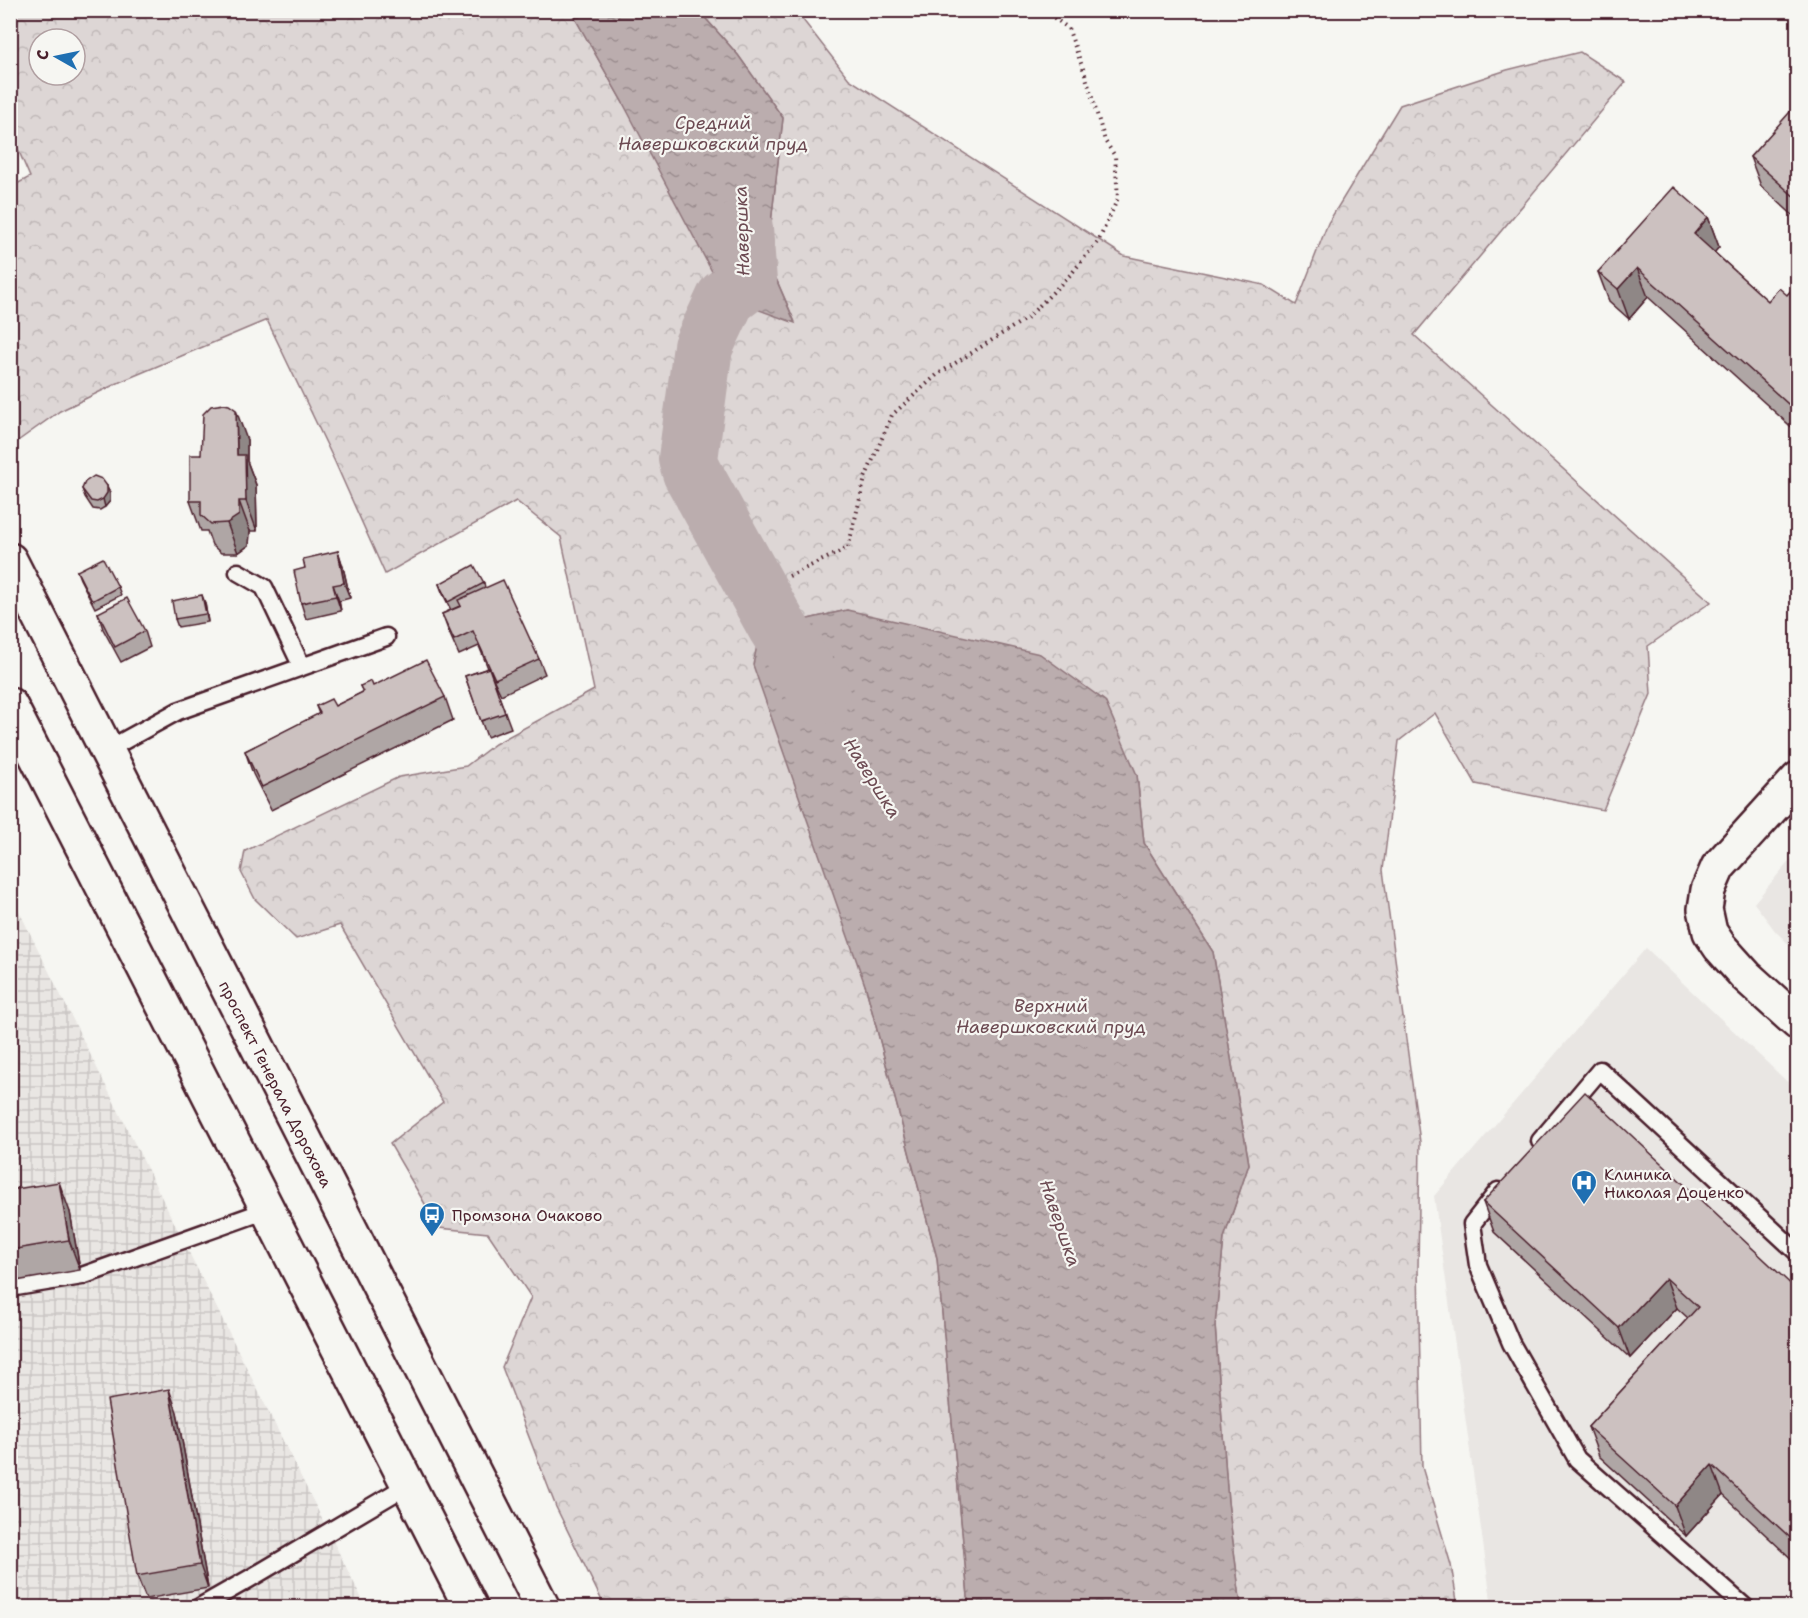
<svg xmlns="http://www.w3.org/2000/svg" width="1808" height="1618" viewBox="0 0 1808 1618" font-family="'Shantell Sans',sans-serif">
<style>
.built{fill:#e9e6e3}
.industrial{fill:url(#industrial-grid)}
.forest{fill:url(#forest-crowns);stroke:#947a80;stroke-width:1.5;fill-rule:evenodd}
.water{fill:url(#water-ripples);stroke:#8e747a;stroke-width:1.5}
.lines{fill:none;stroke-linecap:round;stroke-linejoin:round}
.river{stroke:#bbadae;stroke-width:60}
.lane-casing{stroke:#4a1f2b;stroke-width:21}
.secondary-casing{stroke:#4a1f2b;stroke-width:38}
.path{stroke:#4a1f2b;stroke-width:4;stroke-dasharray:1.5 4.5;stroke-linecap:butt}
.lane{stroke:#f6f6f2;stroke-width:16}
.secondary{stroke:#f6f6f2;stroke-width:33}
.wall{fill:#afa6a5;stroke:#4a1f2b;stroke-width:1.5}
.shaded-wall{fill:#8f8786;stroke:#4a1f2b;stroke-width:1.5}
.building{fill:#ccc1c0;stroke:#4a1f2b;stroke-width:1.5}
.labels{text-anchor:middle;stroke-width:4.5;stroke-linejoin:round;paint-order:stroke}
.street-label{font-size:16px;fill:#4a1f2b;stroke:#f6f6f2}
.poi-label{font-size:16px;fill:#4a1f2b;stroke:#f6f6f2;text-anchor:start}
.water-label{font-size:18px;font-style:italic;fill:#6c4a52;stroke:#f6f6f2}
</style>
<defs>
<pattern id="industrial-grid" width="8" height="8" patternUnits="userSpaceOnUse" patternTransform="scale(1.5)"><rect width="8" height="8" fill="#e9e6e3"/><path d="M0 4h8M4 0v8" fill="none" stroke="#c9c5c3"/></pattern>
<pattern id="forest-crowns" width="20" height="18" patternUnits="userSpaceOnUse" patternTransform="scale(1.5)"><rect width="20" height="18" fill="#ddd6d5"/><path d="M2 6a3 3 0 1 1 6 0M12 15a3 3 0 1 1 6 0" fill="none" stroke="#bfb7b7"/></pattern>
<pattern id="water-ripples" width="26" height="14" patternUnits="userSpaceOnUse" patternTransform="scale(1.5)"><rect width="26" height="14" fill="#bbadae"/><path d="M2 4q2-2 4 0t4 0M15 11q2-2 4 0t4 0" fill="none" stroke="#9a8c8e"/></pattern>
</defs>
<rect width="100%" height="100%" fill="#f6f6f2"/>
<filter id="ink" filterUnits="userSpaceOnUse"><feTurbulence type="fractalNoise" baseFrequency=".0167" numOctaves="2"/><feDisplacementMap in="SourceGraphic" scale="12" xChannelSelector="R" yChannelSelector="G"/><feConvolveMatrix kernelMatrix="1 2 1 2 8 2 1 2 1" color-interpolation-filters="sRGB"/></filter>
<g filter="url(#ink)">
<!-- built -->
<path class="built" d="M1797 852V952L1776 932 1754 903Z
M1646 948 1797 1091V1607H1492L1434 1196Z"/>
<!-- industrial -->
<path class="industrial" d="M10 893 98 1070 366 1607H11Z"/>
<!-- forest -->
<path class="forest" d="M11 11H571L623 103 795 322 767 258 783 118 738 55 699 11H796L849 79 1124 256 1264 285 1296 305 1328 223 1400 105 1507 70 1580 52 1626 82 1414 335 1711 602 1648 646 1651 694 1603 810 1476 784 1435 713 1399 741 1383 870 1420 1142 1418 1268 1422 1467 1451 1565 1458 1607H1241L1228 1502 1215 1325 1224 1238 1249 1164 1213 952 1144 843 1137 775 847 610 760 630 866 988 937 1258 969 1607H605L556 1507 502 1367 531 1297 488 1233 439 1228 390 1144 443 1102 340 925 296 939 255 899 241 872 245 851 399 777 466 766 495 744 594 690 561 537 516 501 385 574 335 462 267 320 122 381 60 411 15 443 11 436V187L30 177 11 133ZM39 39H75V75H39Z"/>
<!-- water -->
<path class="water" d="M571 11H699L738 55 783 118 767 258 795 323 726 298 623 103Z
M847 610 1040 654 1105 701 1137 775 1144 843 1213 952 1249 1164 1224 1238 1215 1325 1228 1502 1241 1607H969L937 1258 866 988 753 665 760 630Z"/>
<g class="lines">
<!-- river -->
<path class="river" d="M743 228 747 282 726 298 703 347 688 459 692 472 777 626 820 695"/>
<defs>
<path id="lane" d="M238 572 264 587 302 667
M107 750 178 711 386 637
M1540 1141 1600 1070 1798 1253
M1498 1191 1472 1224 1478 1265 1511 1343 1577 1459 1746 1608
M10 1288 82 1276 267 1210
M198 1608 249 1579 408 1485"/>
<path id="secondary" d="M10 560 543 1608
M10 705 471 1608
M1798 779 1718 867 1708 890 1705 909 1710 932 1720 947 1746 976 1798 1023"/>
</defs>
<!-- lane casing -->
<use href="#lane" class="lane-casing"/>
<!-- secondary casing -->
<use href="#secondary" class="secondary-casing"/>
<!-- path -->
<path class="path" d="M789 576 848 548 865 478 892 415 938 374 1027 318 1072 273 1099 240 1118 198 1115 156 1105 141 1085 74 1068 28 1043 10"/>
<!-- lane -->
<use href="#lane" class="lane"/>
<!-- secondary -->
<use href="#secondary" class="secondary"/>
</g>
<!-- wall -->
<path class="wall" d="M1797 105V219L1761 186 1750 157Z
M1708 217 1719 247 1714 252 1768 301 1787 295 1797 284V432L1648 297 1629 319 1609 301 1598 272Z
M247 440V461L256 485 257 531H250L249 545 238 553H221L212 545 207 531H201L190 501 201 455Z
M107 486 110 494V501L105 507 100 510 93 509 85 497 82 489Z
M338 551 343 567 350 598 339 601 341 611 306 619 301 603 305 568Z
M77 571 118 587 121 595 95 608 80 579Z
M484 583 485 588 539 659 545 674 501 695 490 672 511 728 487 737 465 676 488 668 479 646 459 655 448 630 442 614 460 606 451 610 442 592 439 584Z
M205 603 208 622 178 627 175 619Z
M98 613 145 631 150 647 121 662 103 629Z
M360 686H373L445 697 453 720 271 810 253 774 245 751 319 714 316 706H335L363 692Z
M10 1190 70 1212 80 1270 10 1282Z
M1483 1202 1797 1290V1564L1723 1495 1686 1536 1599 1456 1588 1427 1688 1318 1677 1308 1630 1358 1494 1232Z
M177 1412 208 1588 146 1599 137 1576Z"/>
<!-- shaded-wall -->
<path class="shaded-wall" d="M1708 217 1719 247 1705 264 1694 234Z
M1637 268 1648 297 1629 319 1618 289Z
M236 410 247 440V461L256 485 257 531 246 501 237 455Z
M107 486 110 494V501L105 507 103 499Z
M239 501 250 531 249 545 238 553 227 523Z
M338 551 343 567 350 598 344 583Z
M333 585 339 601 341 611 336 596Z
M202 595 205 603 208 622 206 614Z
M59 1182 70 1212 80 1270 69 1240Z
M1666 1278 1677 1308 1630 1358 1619 1328Z
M169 1389 177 1412 208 1588 200 1565Z
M1712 1465 1723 1495 1686 1536 1675 1506Z"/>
<!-- building -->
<path class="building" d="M1797 104V199L1750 157Z
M1674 187 1708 217 1694 234 1768 301 1779 288 1787 295 1797 284V325L1796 326 1797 327V412L1637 268 1618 289 1598 272Z
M224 404 229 405 236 410 237 455H245L246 501H239V515L227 523 211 524 201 515V501H190V455H201L203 414 211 406Z
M94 476 102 479 107 486V493L103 499 97 502 91 501 82 489 85 482Z
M338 551 344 583 333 585 336 596 301 603 294 571 305 568 303 559Z
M103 558 118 587 92 601 77 571Z
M474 565 484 583 448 602 439 584Z
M503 580 539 659 495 679 473 631 454 640 442 614 461 606 458 600Z
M202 595 206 614 175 619 172 601Z
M127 598 145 631 115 647 98 613Z
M426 660 445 697 262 787 245 751 320 713 316 706 331 699 335 706 363 692 360 686 371 681 373 686Z
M489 668 505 713 481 721 465 676Z
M1585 1092 1797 1290V1544L1712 1465 1675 1506 1588 1427 1698 1307 1666 1278 1619 1328 1483 1202Z
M59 1182 69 1240 10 1250V1190Z
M169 1389 200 1565 137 1576 107 1400Z"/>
</g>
<!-- icons -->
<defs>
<symbol id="hospital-pin" viewBox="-11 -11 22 30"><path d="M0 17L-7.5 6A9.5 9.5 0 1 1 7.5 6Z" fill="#1f6fb2" stroke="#f6f6f2"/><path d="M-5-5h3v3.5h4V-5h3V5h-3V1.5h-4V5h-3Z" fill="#fff"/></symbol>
<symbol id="bus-pin" viewBox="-11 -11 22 30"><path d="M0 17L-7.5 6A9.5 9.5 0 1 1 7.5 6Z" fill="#1f6fb2" stroke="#f6f6f2"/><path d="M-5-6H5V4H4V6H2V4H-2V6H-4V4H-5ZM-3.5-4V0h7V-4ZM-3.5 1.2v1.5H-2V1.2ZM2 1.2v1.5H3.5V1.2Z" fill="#fff"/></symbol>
</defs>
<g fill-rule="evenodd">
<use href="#hospital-pin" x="1569" y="1168" width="30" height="40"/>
<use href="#bus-pin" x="417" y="1200" width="30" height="40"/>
</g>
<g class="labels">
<!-- street labels -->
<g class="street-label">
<text transform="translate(276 1084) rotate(63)" y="6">проспект Генерала Дорохова</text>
</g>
<!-- poi labels -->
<g class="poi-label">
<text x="1604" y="1180">Клиника<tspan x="1604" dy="18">Николая Доценко</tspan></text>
<text x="452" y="1221">Промзона Очаково</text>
</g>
<!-- water labels -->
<g class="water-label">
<text x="713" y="129">Средний<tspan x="713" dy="21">Навершковский пруд</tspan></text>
<text transform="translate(742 231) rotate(-92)" y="6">Навершка</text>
<text transform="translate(872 778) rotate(58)" y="6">Навершка</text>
<text x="1051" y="1012">Верхний<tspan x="1051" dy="21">Навершковский пруд</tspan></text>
<text transform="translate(1060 1223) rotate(71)" y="6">Навершка</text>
</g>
</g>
<!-- margin -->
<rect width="1808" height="1618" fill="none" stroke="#f6f6f2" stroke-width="36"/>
<rect x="18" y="18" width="1772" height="1582" fill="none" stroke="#4a1f2b" stroke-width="2" filter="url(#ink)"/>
<!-- north arrow -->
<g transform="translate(57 57) rotate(279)"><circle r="28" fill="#f6f6f2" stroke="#b1a0a2" stroke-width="1.5"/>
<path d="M0-4.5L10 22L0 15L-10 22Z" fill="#1f6fb2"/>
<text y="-9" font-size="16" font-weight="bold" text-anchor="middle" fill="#4a1f2b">С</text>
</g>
</svg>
